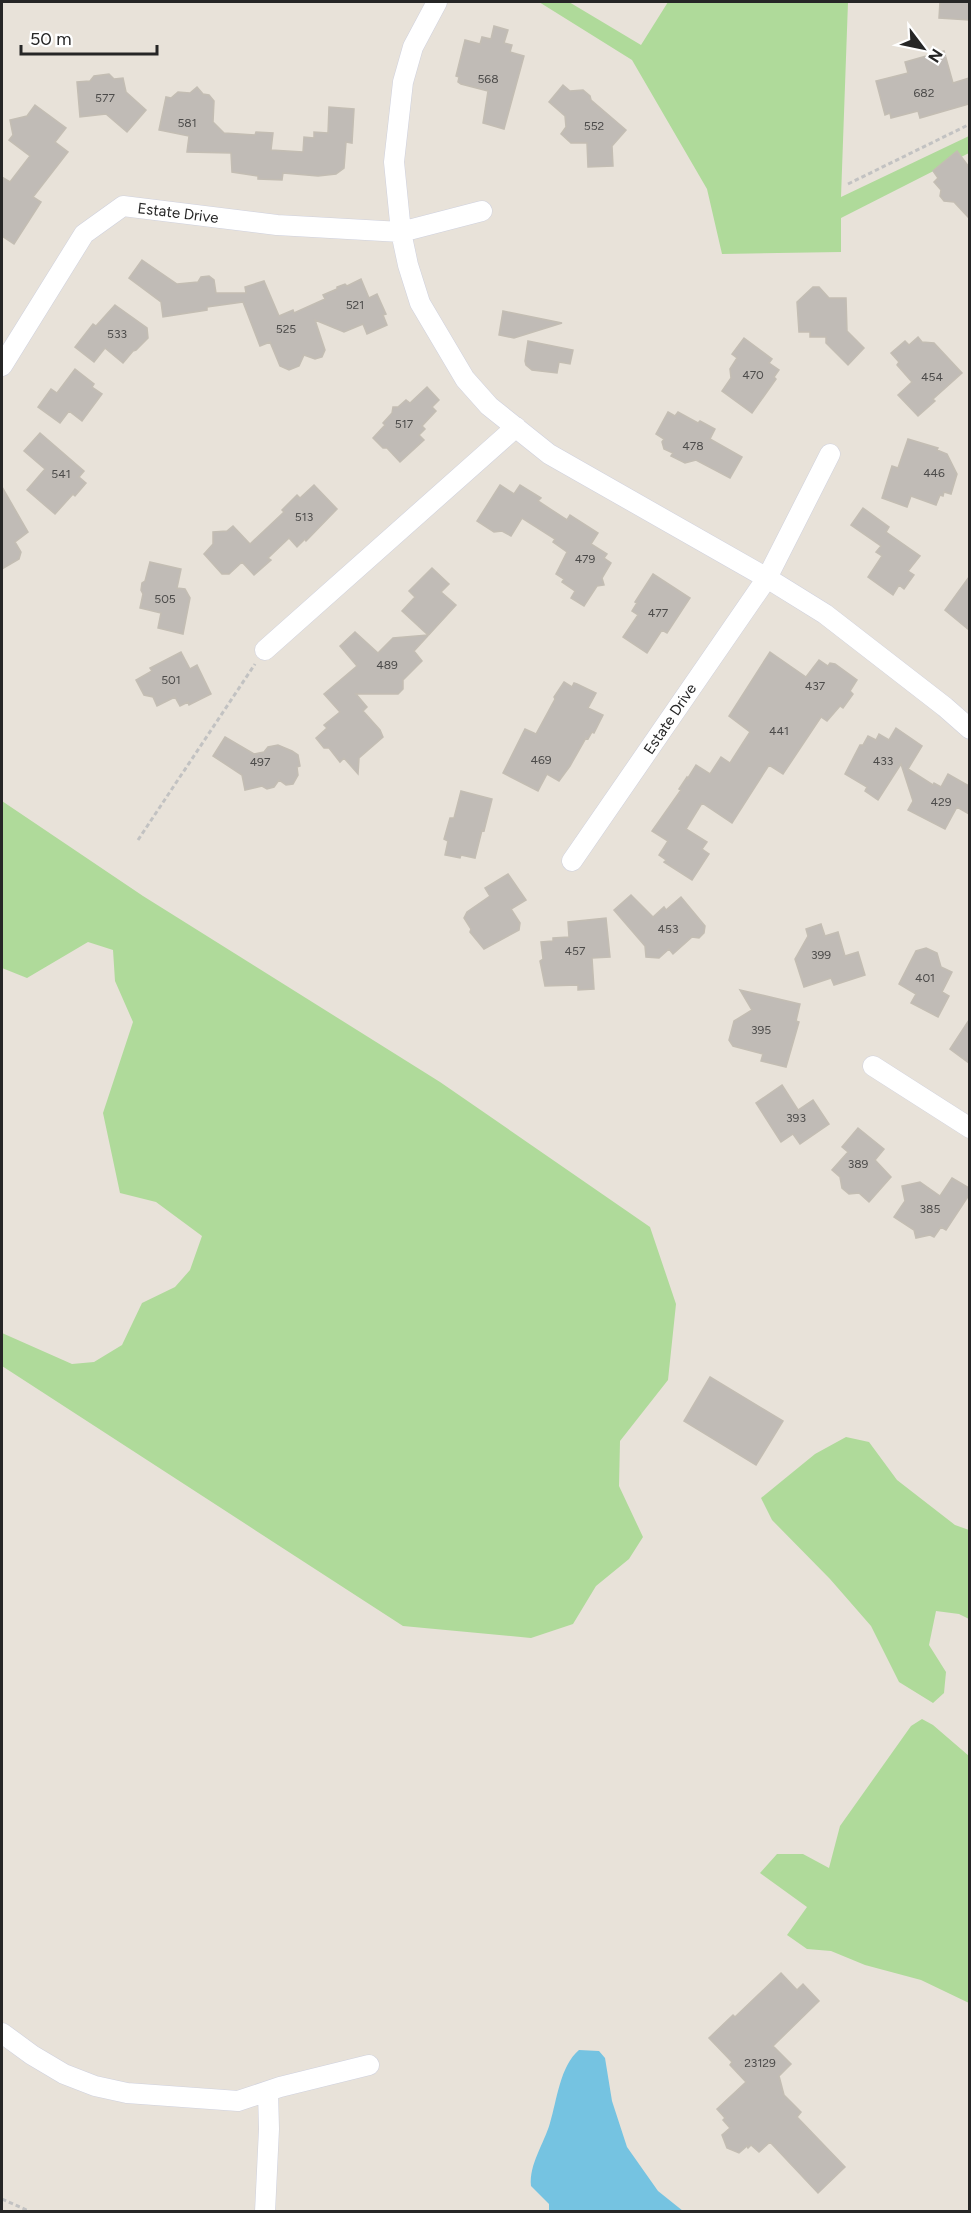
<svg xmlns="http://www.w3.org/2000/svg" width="971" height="2213" viewBox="0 0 971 2213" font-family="Figtree,sans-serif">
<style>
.green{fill:#afda9a}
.water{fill:#75c3e1}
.building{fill:#c0bbb6;stroke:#c3bdb3;stroke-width:1.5}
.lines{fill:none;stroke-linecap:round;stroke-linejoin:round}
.minor-casing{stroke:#cfd1de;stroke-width:21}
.path{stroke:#c2c2c2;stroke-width:3;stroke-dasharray:4.5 3;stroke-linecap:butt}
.minor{stroke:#fff;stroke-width:20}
.labels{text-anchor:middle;stroke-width:4.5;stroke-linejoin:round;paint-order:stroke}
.number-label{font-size:12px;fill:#4c4b4a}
.street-label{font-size:15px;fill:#262626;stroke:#fff}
</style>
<rect width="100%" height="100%" fill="#e8e2d9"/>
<!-- green -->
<path class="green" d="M539 2H569L641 45 668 2H848L841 197 969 136V153L841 218V252L722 254 707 189 632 60Z
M2 801 143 896 440 1082 650 1227 676 1304 668 1380 620 1441 619 1486 643 1537 629 1559 596 1586 573 1624 531 1638 403 1626 2 1366V1333L72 1364 94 1362 122 1345 142 1303 175 1287 190 1270 202 1236 156 1202 120 1193 103 1113 133 1022 115 981 113 950 88 942 27 978 2 968Z
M846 1437 869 1442 897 1480 955 1525 969 1530V1619L959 1614 936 1611 929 1645 946 1672 944 1693 933 1703 899 1682 871 1626 830 1579 772 1520 761 1498 815 1454Z
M922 1719 933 1725 969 1756V2003L921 1980 865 1965 831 1951 807 1949 787 1935 807 1907 760 1873 777 1854H803L829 1868 840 1826 911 1726Z"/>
<!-- water -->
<path class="water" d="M579 2050 599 2051 605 2058 612 2101 627 2147 658 2191 683 2211H549V2204L531 2186C529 2164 544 2144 550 2123 557 2100 560 2066 579 2050Z"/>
<!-- building -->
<path class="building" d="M940 2H969V20L939 18Z
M494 26 508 30 504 43 512 45 510 52 524 56 504 129 483 123 488 91 461 84 458 82 459 77 456 76 465 40 480 44 482 37 491 39Z
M944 51 953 83 969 78V104L920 118 918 111 891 118 890 113 885 115 876 81 908 73 905 62Z
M109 74 114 79 123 78 126 92 146 110 127 132 106 114 80 117 77 82 90 81 94 76Z
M563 85 570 91 583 90 590 96 591 100 626 130 612 146 613 166 588 167 587 143H571L561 134 566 127 565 116 549 102Z
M197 87 203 94 209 95 214 101 213 122 224 133 255 135 256 132 273 133 271 150 303 152 304 137 314 138V132L328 133 329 107 354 109 352 143 346 142 344 168 336 174 318 176 283 173 282 180 258 179V176L232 172 231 153 187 152 189 136 159 130 166 97 171 98 178 92 190 93Z
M35 105 66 128 55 142 68 152 33 197 41 202 14 244 2 236V177L10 182 30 156 9 140 13 135 10 120 27 116Z
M957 151 969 167V218L954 202 944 201 940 196 941 190 934 182 938 178 933 171Z
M142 260 177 284 198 282 201 277 209 276 214 280 216 293H246L245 287 264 281 279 316 293 310 294 313 325 299 323 295 337 289V287L345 284 347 286 361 279 369 298 377 294 386 314 383 315 387 325 367 334 363 324 344 332 315 320 325 350 322 357 315 359 304 355 299 366 289 370 280 366 270 342 260 346 243 302 207 307V310L163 317 161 302 129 278Z
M813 287H819L829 298H846L847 331 864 348 848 365 826 343V337H810V332H799L797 302Z
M115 305 147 328 148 338 136 350 133 351 123 363 105 348 94 362 75 347 93 324 96 326Z
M503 311 562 323 514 338 499 335Z
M918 337 922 342 934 343 962 373 933 399 935 401 918 416 898 395 912 382 897 365 899 362 891 353 905 341 909 345Z
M744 338 772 359 769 363 779 370 774 377 776 379 752 413 722 391 731 378 730 369 737 358 732 354Z
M528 341 573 350 570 364 559 362 557 373 532 370 526 365 525 361Z
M75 369 94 384 92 387 102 394 82 421 69 411 60 423 38 407 51 389 57 393Z
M427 387 439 400 432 407 436 411 422 426 425 429 419 435 424 440 400 462 387 448H383L373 438 385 425 383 423 392 413 393 407H398L406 400 410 403Z
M668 412 675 416 678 412 698 423 700 421 715 429 710 439 742 457 730 478 696 460 685 463 671 456 673 453 664 449 662 442 664 439 656 434Z
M40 433 84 471 79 477 86 483 75 496 73 494 55 514 27 490 45 469 24 451Z
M908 439 938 448 937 450 947 454 957 474 951 494 944 492 943 496 940 495 936 505 911 496 907 507 882 498 892 466 898 468Z
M314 485 337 509 306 541 305 539 297 547 289 538 268 558 271 560 254 575 242 562 229 574H222L204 554 213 544V532L227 531 233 526 250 544 284 512 282 510 297 495 300 498Z
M500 485 514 494 520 485 541 498 538 501 567 520 570 515 598 533 591 544 607 554 604 558 611 563 602 578 604 585 597 586 584 606 571 598 575 591 562 582 564 579 556 574 567 552 553 542 555 539 522 518 511 536 502 531 494 532 477 521Z
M2 487 28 532 15 542 21 552 19 559 2 569Z
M863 508 889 527 886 532 920 556 908 571 914 575 904 589 899 585 893 595 868 577 882 556 876 552 881 546 851 525Z
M150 562 181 569 177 588 185 589 190 598 183 634 158 628 161 613 140 608 143 594 141 590 142 583 145 581Z
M432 568 449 584 441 592 456 605 414 651 422 661 403 680V689L398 694H356L367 707 363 711 380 730 383 737 359 758 358 774 344 758 340 762 329 748H324L316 738 327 728 324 725 340 712 324 694 357 666 340 646 355 632 378 653 393 638 428 635 402 611 415 597 409 591Z
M653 574 690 598 667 633 662 630 647 653 623 637 638 615 632 611 637 603 635 602Z
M969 577V630L945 610Z
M181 652 190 669 197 665 211 694 189 705 188 702 180 706 175 697 157 706 153 697 144 695 136 680 152 671 150 668Z
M770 652 806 677 819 660 828 666 830 663 835 664 857 680 850 691 853 694 843 708 840 706 827 721 821 717 783 774 769 765 732 823 702 803 686 829 707 842 702 849 709 854 692 880 664 862 666 860 659 855 668 841 652 831 681 790 679 789 687 777 688 778 696 765 710 774 721 757 730 763 750 732 729 716Z
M564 682 572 687 574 683 577 684 596 693 588 708 603 715 594 733 592 732 588 739 586 738 570 766 559 781 547 774 538 791 503 773 525 729 536 734 555 699 554 697Z
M896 728 922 746 908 769 933 785 934 783 941 787 948 774 969 786V814L957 807 945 829 908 810 913 801 901 764 878 800 865 791 867 787 845 774 860 745H863L868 736 876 740 879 734 889 740Z
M225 737 254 754 264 752 268 747 278 745 292 751 298 755 300 766 297 767 298 775 293 784 286 785 279 780 274 787 267 789 262 786 245 790 242 775 213 756Z
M461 791 492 799 484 831 482 830 475 858 461 855 460 858 445 855 448 841 444 839 450 818H454Z
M508 874 526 900 511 909 520 923 519 930 484 949 470 932 471 929 464 918 467 912 490 896 485 888Z
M631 895 653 917 664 907 666 910 681 897 705 926 704 933 699 938 692 937 673 954 669 949 659 958 646 957 645 946 614 910Z
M606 918 610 957 592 958 594 989 578 990V985L545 986 540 961 543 959 541 942 553 941V938L569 937 568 922Z
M821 924 825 936 838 932 845 956 858 952 865 975 834 985 831 978 804 987 795 959 808 936 806 929Z
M926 948 937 953 941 967 952 972 942 992 949 996 938 1017 911 1003 916 994 899 984 916 951Z
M740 990 800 1004 796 1021 799 1022 786 1067 761 1061 763 1054 733 1046 729 1040 734 1021 752 1010Z
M969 1020V1063L950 1049Z
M782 1085 798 1110 813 1100 829 1124 800 1144 793 1134 781 1142 756 1103Z
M858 1128 884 1149 875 1160 891 1177 869 1202 859 1193 849 1194 842 1188 840 1177 832 1170 848 1152 842 1147Z
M952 1178 969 1188V1195L946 1230 941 1227 934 1237 930 1235 916 1238 914 1230 894 1217 905 1201 902 1186 920 1182 940 1196Z
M710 1377 783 1421 756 1465 684 1421Z
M781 1973 797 1990 803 1984 819 2001 773 2046 791 2064 779 2076 784 2095 801 2112 797 2117 845 2167 818 2193 770 2142 759 2152 751 2145 748 2148 747 2146 739 2153 727 2148 722 2135 730 2128 723 2120 725 2118 717 2109 746 2082 730 2065 732 2062 709 2038 733 2015 735 2017Z"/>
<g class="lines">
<defs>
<path id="minor" d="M437 2 413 47 403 82 394 162 401 232 408 265 420 303 465 379 489 406 549 454 767 578 825 614 945 707 970 729
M2 366 84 234 123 206 277 225 401 232 482 211
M265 650 516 427
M572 861 767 578 830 454
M873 1066 970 1128
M2 2033 32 2055 64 2074 95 2086 127 2093 238 2101 280 2087 369 2065
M265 2212 269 2129 268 2092"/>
</defs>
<!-- minor casing -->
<use href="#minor" class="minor-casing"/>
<!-- path -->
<path class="path" d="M848 184 970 124
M138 840 255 664
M2 2199 31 2212"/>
<!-- minor -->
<use href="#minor" class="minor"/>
</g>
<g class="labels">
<!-- number labels -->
<g class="number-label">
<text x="488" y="83">568</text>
<text x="924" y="97">682</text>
<text x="105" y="102">577</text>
<text x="187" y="127">581</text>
<text x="594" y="130">552</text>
<text x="355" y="309">521</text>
<text x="286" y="333">525</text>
<text x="117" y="338">533</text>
<text x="753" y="379">470</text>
<text x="932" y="381">454</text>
<text x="404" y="428">517</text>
<text x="693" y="450">478</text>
<text x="934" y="477">446</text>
<text x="61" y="478">541</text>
<text x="304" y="521">513</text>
<text x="585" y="563">479</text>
<text x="165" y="603">505</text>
<text x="658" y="617">477</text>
<text x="387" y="669">489</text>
<text x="171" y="684">501</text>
<text x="815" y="690">437</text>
<text x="779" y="735">441</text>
<text x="541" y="764">469</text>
<text x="883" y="765">433</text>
<text x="260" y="766">497</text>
<text x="941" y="806">429</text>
<text x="668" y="933">453</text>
<text x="575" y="955">457</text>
<text x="821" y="959">399</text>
<text x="925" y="982">401</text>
<text x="761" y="1034">395</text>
<text x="796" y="1122">393</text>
<text x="858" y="1168">389</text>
<text x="930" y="1213">385</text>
<text x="760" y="2067">23129</text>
</g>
<!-- street labels -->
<g class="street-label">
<text transform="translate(178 213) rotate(7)" y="5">Estate Drive</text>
<text transform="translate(670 719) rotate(-56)" y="5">Estate Drive</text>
</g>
</g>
<!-- border -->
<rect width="971" height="2213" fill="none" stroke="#262626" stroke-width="6"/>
<!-- north arrow -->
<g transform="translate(923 48) rotate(122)" stroke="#ffffff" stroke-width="4.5" paint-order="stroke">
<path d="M0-4.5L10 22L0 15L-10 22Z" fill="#262626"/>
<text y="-9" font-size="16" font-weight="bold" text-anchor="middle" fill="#262626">N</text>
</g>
<!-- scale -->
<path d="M21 45v9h136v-9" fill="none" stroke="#262626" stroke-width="3"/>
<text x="30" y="45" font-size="18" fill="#262626" stroke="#ffffff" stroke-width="4.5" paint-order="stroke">50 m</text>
</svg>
